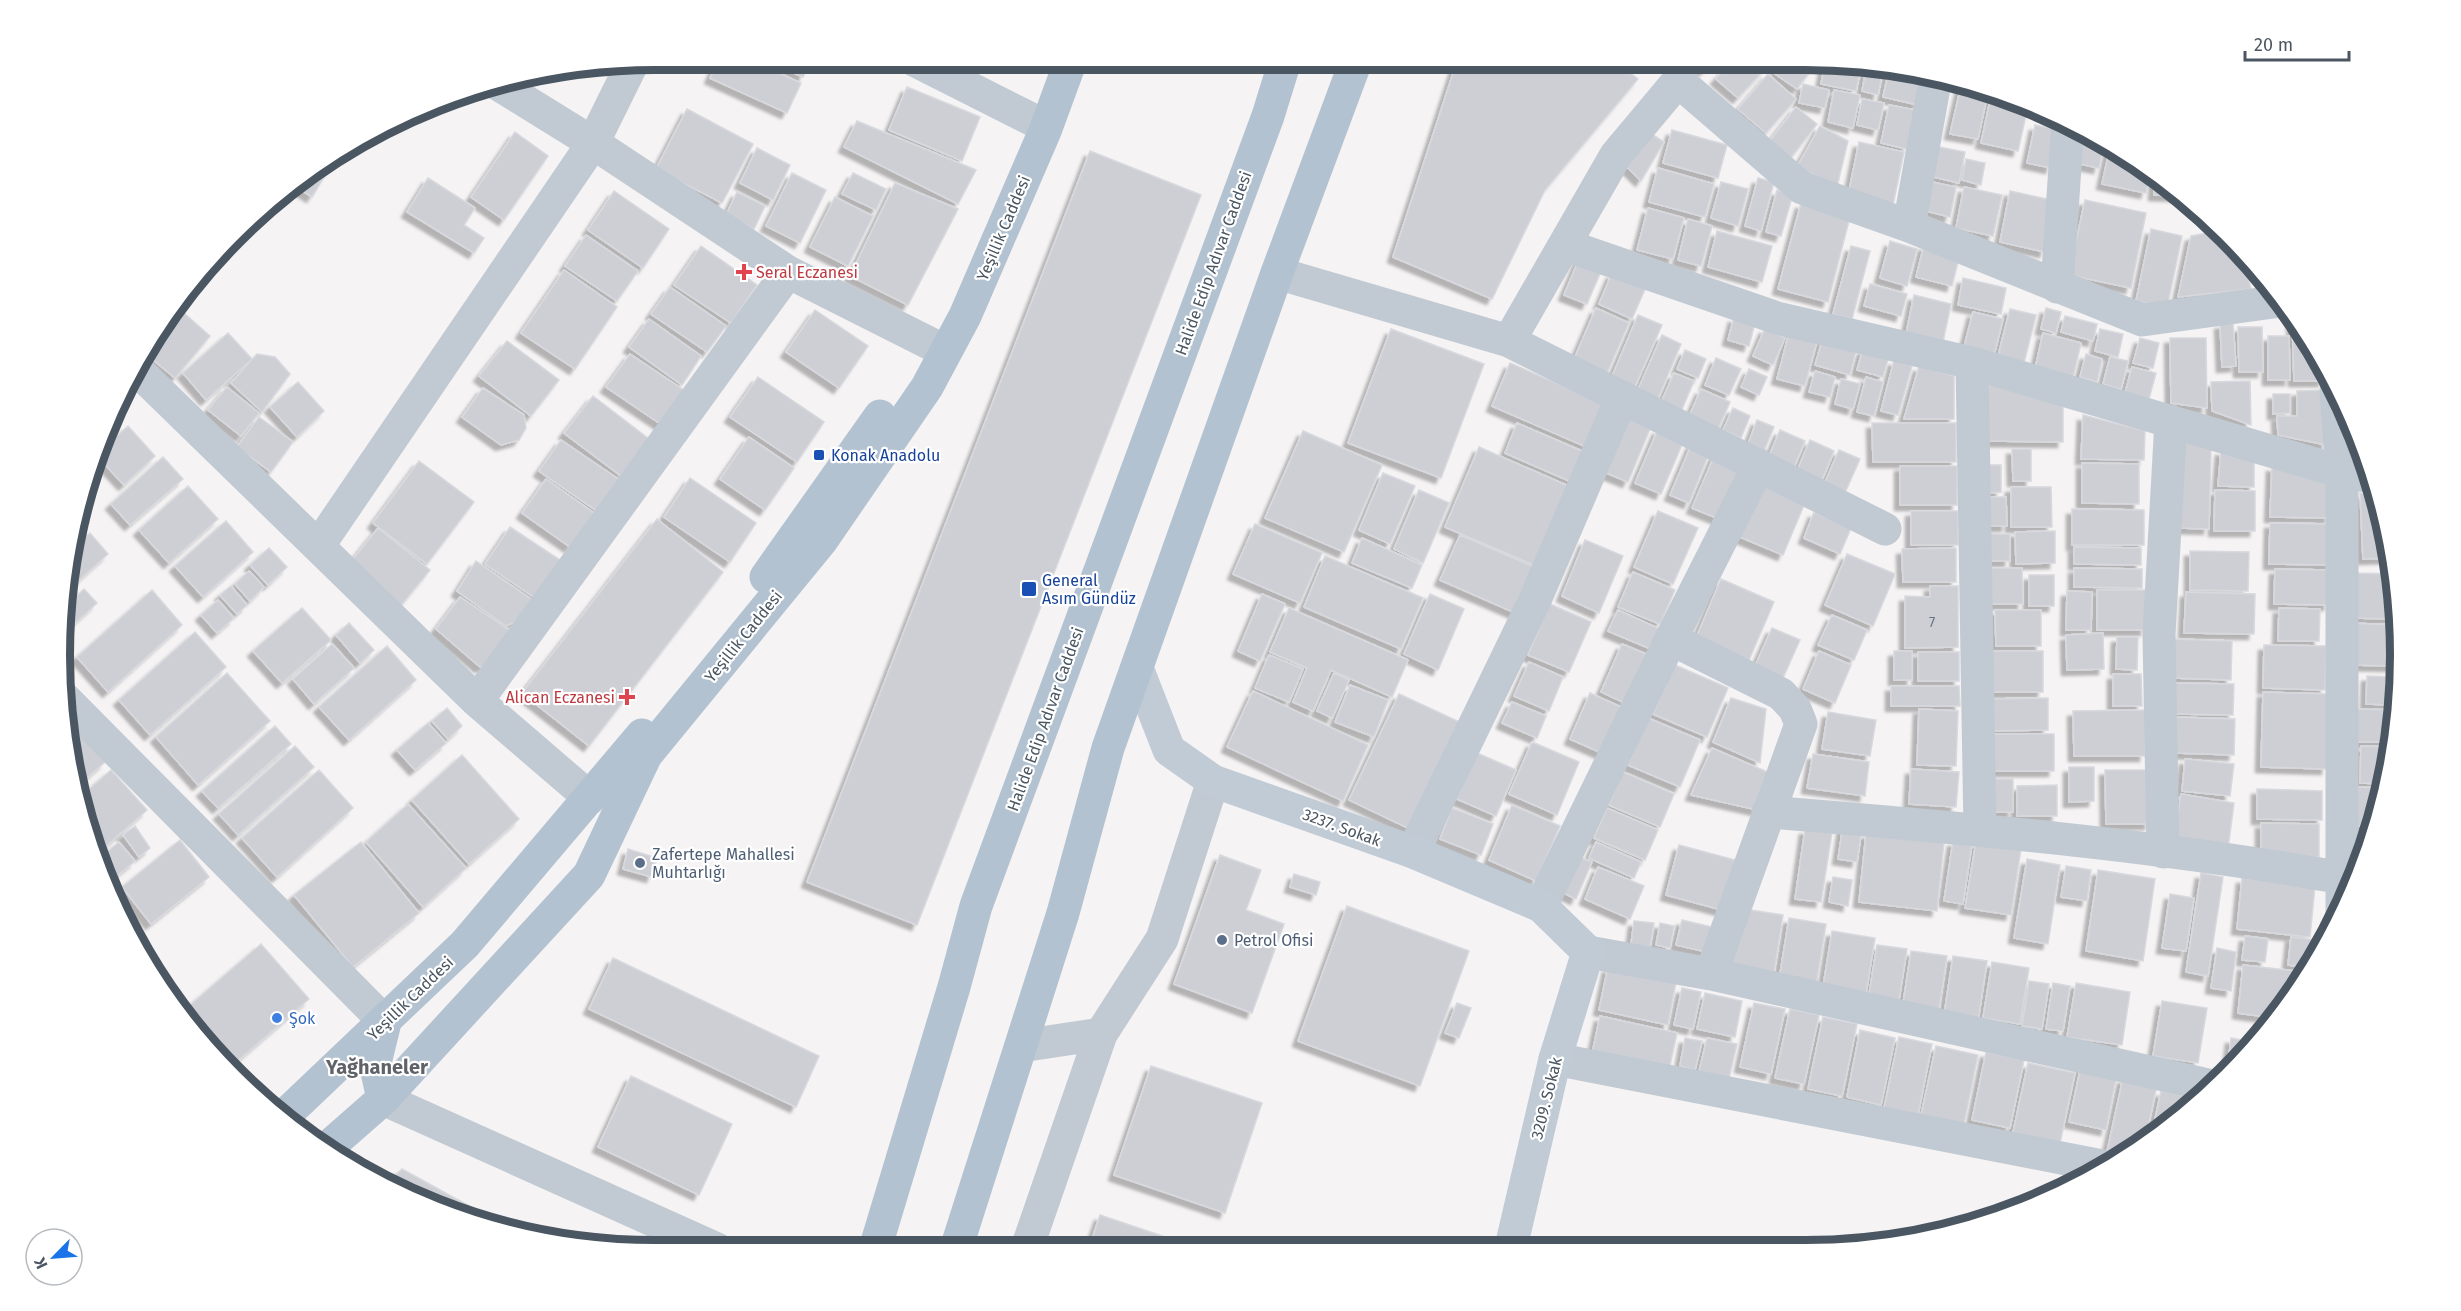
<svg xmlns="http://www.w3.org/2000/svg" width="2461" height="1311" viewBox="0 0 2461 1311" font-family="'Fira Sans',sans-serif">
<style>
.building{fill:#cdcfd5;stroke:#d7d9de;stroke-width:1.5;filter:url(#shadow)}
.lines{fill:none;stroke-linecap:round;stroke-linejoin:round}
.minor{stroke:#c1cad2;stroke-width:33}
.secondary{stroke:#c1cbd6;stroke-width:33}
.primary{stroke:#b3c2d1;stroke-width:33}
.health-dot{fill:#e0444e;stroke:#fff;stroke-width:2}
.transit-dot{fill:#1a4fb4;stroke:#fff;stroke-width:2}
.service-dot{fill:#5c6f8a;stroke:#fff;stroke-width:2}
.shop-dot{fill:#3f7fe0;stroke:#fff;stroke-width:2}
.labels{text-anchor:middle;stroke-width:4.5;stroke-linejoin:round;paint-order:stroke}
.number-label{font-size:14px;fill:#6b747e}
.street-label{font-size:16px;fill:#4a5661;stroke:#fff}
.health-label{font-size:16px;fill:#be3a42;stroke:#fff;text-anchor:start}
.transit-label{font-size:16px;fill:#164399;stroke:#fff;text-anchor:start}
.service-label{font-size:16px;fill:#4e5e75;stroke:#fff;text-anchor:start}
.shop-label{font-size:16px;fill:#366cbe;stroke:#fff;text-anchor:start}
.quarter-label{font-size:20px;font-weight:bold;fill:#5f6368;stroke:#fff}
.rim{fill:none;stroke:#4a5661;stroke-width:8}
</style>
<defs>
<filter id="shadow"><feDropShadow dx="-5.5" dy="5.5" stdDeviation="1.5" flood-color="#0004"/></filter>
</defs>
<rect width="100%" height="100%" fill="#f5f3f3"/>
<!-- building -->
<path class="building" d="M718 60H751L801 83 787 113 710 78Z
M763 60H810L803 77Z
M1457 61H1614L1638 79 1545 190 1492 299 1393 257Z
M1693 61H1713L1704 71Z
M1732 61H1756L1765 69 1738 98 1716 79Z
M1783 61H1818L1797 89 1774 73Z
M1825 63 1860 71 1856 91 1821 84Z
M1889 69 1925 75 1918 105 1883 97Z
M1866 70 1882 74 1878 95 1862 91Z
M1768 74 1796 99 1766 133 1738 109Z
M1803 84 1829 90 1825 108 1799 103Z
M1961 86 1988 92 1978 139 1950 134Z
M907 87 980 117 962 161 889 130Z
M1834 90 1860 95 1853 128 1828 122Z
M1991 96 2028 106 2018 151 1981 143Z
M1862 99 1884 103 1878 130 1857 125Z
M1889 105 1915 110 1907 149 1881 143Z
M1796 107 1817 124 1790 159 1768 143Z
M687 109 753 144 722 203 656 169Z
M857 121 976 170 958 204 844 147Z
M2035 125 2059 130 2051 168 2027 163Z
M1820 126 1848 141 1837 187 1797 167Z
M2077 127 2104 143 2099 168 2070 162Z
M1672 130 1727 145 1718 178 1663 163Z
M1647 131 1664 142 1641 181 1621 161Z
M515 132 548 156 504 220 471 197Z
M1859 142 1904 152 1893 205 1848 196Z
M1939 147 1965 152 1959 183 1933 177Z
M2110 147 2151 172 2146 193 2102 184Z
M757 148 790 165 773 200 740 183Z
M1090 151 1201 195 917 925 807 882Z
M1966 159 1985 163 1981 185 1962 180Z
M327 161 332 164 312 197 292 184Z
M1658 168 1714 184 1705 217 1649 202Z
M792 173 826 190 800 243 766 226Z
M853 173 886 189 876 210 842 194Z
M2155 175 2168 183 2178 192 2177 196 2154 195Z
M428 178 475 208 464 225 484 238 474 253 407 212Z
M1758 178 1774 182 1761 231 1745 226Z
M1721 182 1748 189 1738 226 1711 218Z
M1932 182 1956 187 1950 217 1926 211Z
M895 183 958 209 908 305 850 276Z
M1964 187 2002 195 1993 236 1956 228Z
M1777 190 1793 194 1781 236 1766 232Z
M614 191 669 229 643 268 588 230Z
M2010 191 2056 201 2045 252 2000 242Z
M737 192 765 206 754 229 726 215Z
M835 197 873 216 848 266 810 247Z
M2085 200 2146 213 2131 288 2069 275Z
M1801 203 1850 217 1828 302 1778 289Z
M1648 208 1684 218 1673 259 1637 250Z
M1688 219 1712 226 1701 266 1678 260Z
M2151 229 2182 236 2167 308 2136 301Z
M1717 231 1772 246 1762 282 1708 267Z
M2219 231 2242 252 2251 289 2178 297 2191 236Z
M586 235 638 271 617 301 565 266Z
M1890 241 1917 249 1907 286 1880 278Z
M1924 245 1960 254 1952 286 1916 277Z
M701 246 757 285 731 323 674 285Z
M1851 246 1870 251 1852 319 1833 314Z
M1579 259 1602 269 1587 304 1564 295Z
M564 270 617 307 575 369 521 333Z
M1612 273 1646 287 1632 319 1599 304Z
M1963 278 2006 288 2001 314 1958 305Z
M1870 284 1907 294 1901 316 1864 306Z
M670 287 726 326 707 352 651 314Z
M1914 295 1951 304 1943 342 1906 334Z
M175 305 210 336 175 378 145 353 160 325Z
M1596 308 1629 323 1604 380 1571 366Z
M2046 308 2061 312 2056 333 2041 329Z
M2010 309 2036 315 2024 363 1998 356Z
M815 310 868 346 839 388 786 352Z
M1973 312 2003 319 1994 355 1964 347Z
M1638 315 1662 325 1633 391 1610 381Z
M2065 316 2097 324 2093 341 2061 332Z
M1734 317 1755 323 1749 346 1728 340Z
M2292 318 2321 358 2324 381H2294Z
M649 319 701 356 682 385 629 347Z
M2233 323 2236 366 2222 367 2220 324Z
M2238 327H2262L2263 372H2239Z
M1765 328 1785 338 1773 365 1753 356Z
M1391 329 1484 364 1441 478 1348 443Z
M1790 329 1818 337 1805 386 1777 379Z
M2100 329 2123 334 2118 357 2095 351Z
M228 333 252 359 206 400 183 373Z
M2043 333 2081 343 2073 378 2035 369Z
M1662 335 1681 344 1656 403 1636 394Z
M2268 336H2289L2290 380H2268Z
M1823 338 1857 347 1850 375 1815 365Z
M2140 338 2159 343 2153 368 2133 363Z
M2170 338H2206L2207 408 2171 403Z
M507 341 559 380 531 416 479 376Z
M1863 349 1889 356 1883 377 1857 370Z
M1685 350 1706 359 1698 378 1677 369Z
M257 354 275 357 290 374 262 412 231 383Z
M630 354 685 391 662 425 606 387Z
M2086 354 2102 359 2097 382 2080 377Z
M2110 357 2128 361 2121 389 2103 384Z
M1716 358 1741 369 1729 395 1705 385Z
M1894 360 1912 366 1898 415 1881 411Z
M1510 363 1609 406 1591 449 1492 406Z
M1919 366 1954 376V419H1904Z
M2132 367 2156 373 2149 399 2125 393Z
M1749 369 1767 377 1759 395 1741 387Z
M1815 371 1835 377 1830 397 1809 392Z
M1674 373 1694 381 1680 414 1660 405Z
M758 377 824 422 797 462 730 417Z
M1866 377 1883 382 1874 416 1857 412Z
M1841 379 1860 384 1853 409 1835 404Z
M2250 381 2251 425 2212 411 2211 382Z
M298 382 324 411 297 437 270 407Z
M1989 384 2063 402V442L1985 441Z
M227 387 259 413 241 436 208 410Z
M483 388 524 415 526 428 519 440 501 445 462 417Z
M1701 389 1730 402 1716 434 1687 421Z
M2326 390 2327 445 2278 435 2277 416H2297V391Z
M2273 394H2290V413L2273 414Z
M593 396 649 439 621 476 564 433Z
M1733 408 1750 416 1741 438 1723 430Z
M1629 414 1652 424 1628 482 1604 472Z
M2083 415 2145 431 2144 460 2081 459Z
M259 417 293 442 271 472 237 447Z
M1757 420 1774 427 1764 451 1748 444Z
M1517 423 1589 454 1576 484 1505 453Z
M1872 423H1956V462H1873Z
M128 426 155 456 124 485 96 455Z
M1658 429 1684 440 1661 494 1635 483Z
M1780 430 1805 441 1794 467 1769 456Z
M1303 431 1382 465 1344 552 1265 518Z
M749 437 794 468 765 510 720 479Z
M561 440 618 479 597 511 539 471Z
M1810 440 1834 451 1821 482 1797 471Z
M2178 440 2211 449 2209 529 2179 528Z
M1692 443 1710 451 1689 503 1670 495Z
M1479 447 1573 488 1539 567 1445 527Z
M2012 449H2031V481H2013Z
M1839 450 1860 459 1844 495 1823 487Z
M2221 450 2254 457V487L2218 486Z
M1715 454 1741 466 1719 519 1692 508Z
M163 457 183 479 130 525 111 504Z
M419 461 474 502 427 564 373 523Z
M2082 463 2139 464V504L2082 503Z
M1984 465H2001V492L1984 493Z
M1900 466H1957V505H1900Z
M2272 466 2331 480 2330 518 2270 517Z
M1383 473 1415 486 1390 544 1359 530Z
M690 478 756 523 730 562 664 517Z
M546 479 594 513 570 547 522 513Z
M1765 480 1807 498 1783 555 1740 537Z
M188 486 218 519 169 563 139 530Z
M2011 487H2051L2052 527H2011Z
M1419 490 1449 503 1423 563 1394 549Z
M2215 490 2255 491V531H2214Z
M2360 493 2377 497 2391 558 2363 559Z
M1979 497H2006L2007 526H1979Z
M2072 509 2144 510V545H2072Z
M1658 511 1698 528 1673 584 1634 567Z
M1911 511H1958V545H1911Z
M79 512 89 523 75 536Z
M1814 512 1851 528 1840 554 1804 538Z
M657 519 723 572 589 746 522 693Z
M226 521 253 552 203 597 175 566Z
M2270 523 2333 524 2332 565 2269 564Z
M1255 524 1322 553 1300 603 1233 574Z
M510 527 563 562 538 600 485 564Z
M378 528 430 570 399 608 347 567Z
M2055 531V563L2016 564 2015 532Z
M90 533 108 554 65 593 72 549Z
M1983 534H2010V561H1983Z
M1460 535 1539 569 1520 615 1440 580Z
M1362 538 1422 565 1412 588 1352 563Z
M1585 540 1623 556 1599 613 1562 596Z
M2074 547 2141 548V565L2074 564Z
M269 548 287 567 268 585 250 565Z
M1956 548V582H1903L1902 549Z
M2190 551 2249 552 2248 591 2190 590Z
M1847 554 1895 574 1873 626 1825 605Z
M1325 556 1423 598 1401 649 1304 607Z
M476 561 534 601 527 616 506 626 457 591Z
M1984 568H2022L2023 604H1985Z
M2074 568 2142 569V588L2074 587Z
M2275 569 2330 570 2329 605 2274 604Z
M249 571 264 587 250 601 235 584Z
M1633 572 1675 590 1660 624 1618 607Z
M2351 573 2395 574 2397 619 2350 618Z
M2029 575H2054V606H2029Z
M1721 579 1774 602 1749 660 1696 638Z
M231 586 247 605 237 614 220 595Z
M1930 586H1958V647L1905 648V596L1930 597Z
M84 589 97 603 62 635 63 609Z
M152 590 182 625 108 692 77 657Z
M2097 590H2146V630H2097Z
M2067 591 2092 592 2091 630H2066Z
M2186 592 2255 594 2254 634 2184 633Z
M1262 594 1285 604 1260 661 1238 651Z
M1430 594 1464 609 1438 670 1404 654Z
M460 597 512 632 496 662 480 667 436 629Z
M218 600 234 618 217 633 201 615Z
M1550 604 1591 622 1569 672 1528 655Z
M302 608 331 640 282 683 253 651Z
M1289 608 1408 660 1392 697 1331 670 1313 711 1293 702 1307 668 1270 652Z
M2279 608 2320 609 2319 641H2278Z
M1618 610 1662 630 1653 650 1608 631Z
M1995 610H2041V646H1996Z
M1832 615 1867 630 1854 660 1818 645Z
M349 623 374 650 360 663 336 635Z
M2349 623 2397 625 2399 666 2348 665Z
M1772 628 1800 640 1783 678 1755 666Z
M195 632 226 667 150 735 119 700Z
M2103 633 2104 669 2067 670 2066 635Z
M2117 637H2138L2137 670 2116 669Z
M2173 639 2232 641 2231 680 2173 678Z
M332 644 354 668 314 704 293 679Z
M1622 644 1646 654 1625 703 1601 692Z
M2264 645 2326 646 2325 690 2263 688Z
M387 646 416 680 349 740 319 707Z
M1819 651 1851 665 1835 703 1803 689Z
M1894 651H1912V680H1894Z
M1983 651H2043V692H1983Z
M1918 652H1959V681H1918Z
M1269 655 1303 669 1289 702 1255 688Z
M1529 662 1563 677 1549 711 1514 696Z
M1675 665 1728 688 1707 737 1653 714Z
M227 673 270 721 198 785 156 737Z
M1334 673 1349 680 1332 718 1317 711Z
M2113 674H2141L2142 706H2113Z
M2367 676 2392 677V705L2366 704Z
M2175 683 2234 684 2233 715 2175 714Z
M1350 685 1388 700 1374 737 1335 722Z
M1891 686H1959L1960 706H1891Z
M1253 691 1368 745 1343 801 1227 747Z
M2263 692 2328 694 2327 769 2261 767Z
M1590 693 1623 708 1604 754 1570 739Z
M1399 694 1462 723 1412 830 1349 800Z
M1731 698 1766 709 1760 763 1713 742Z
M2048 698V730L1990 731V699Z
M1512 702 1546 716 1537 738 1502 723Z
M447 708 462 726 448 739 432 721Z
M1919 709 1958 711 1956 766 1917 765Z
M2355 709 2397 710 2392 742H2355Z
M2145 710V756H2074L2073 711Z
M1828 712 1876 720 1870 756 1822 749Z
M2176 717 2235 719 2234 755 2175 753Z
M1648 718 1700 740 1680 787 1628 765Z
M428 723 446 743 415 770 397 750Z
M275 726 291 744 218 808 202 791Z
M76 730 105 762 76 788 66 739Z
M1988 734H2054V771H1988Z
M1532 742 1579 762 1557 815 1509 794Z
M295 746 314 767 238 835 219 814Z
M2361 746 2391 747 2385 784 2360 783Z
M1712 748 1772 774 1757 810 1691 795Z
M1477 753 1516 770 1496 816 1457 799Z
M1813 754 1869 762 1865 796 1807 788Z
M462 755 519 819 469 864 412 800Z
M2185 759 2234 764 2230 796 2182 791Z
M2069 767H2094V801L2069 802Z
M1911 769 1959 772 1956 807 1909 804Z
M111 770 147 810 97 854 78 799Z
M319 770 353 808 277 877 242 838Z
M2105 770H2150V824H2106Z
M1623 772 1674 794 1660 827 1609 805Z
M1986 779H2013V812H1986Z
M2057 785V816H2017V786Z
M2358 787 2384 788 2381 810 2374 827 2357 826Z
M2257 789 2322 791V820L2257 819Z
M2181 794 2234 803 2228 849 2174 841Z
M408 804 466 868 423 907 366 842Z
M1512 805 1560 826 1536 881 1489 860Z
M1452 808 1493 824 1481 855 1440 839Z
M1607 808 1658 830 1645 860 1594 838Z
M2261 823 2319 824V857L2261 856Z
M1843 825 1862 828 1857 862 1838 859Z
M135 826 150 848 139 857 123 835Z
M1805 829 1832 833 1821 902 1795 899Z
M1866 833 1944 842 1937 911 1859 902Z
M2354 833 2372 834 2356 875Z
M180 840 209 877 151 924 122 887Z
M1953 841 1972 844 1963 904 1944 901Z
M119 842 135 861 111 881 104 873 99 859Z
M361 842 419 913 353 967 294 895Z
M1596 842 1641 862 1634 878 1589 858Z
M1976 842 2021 849 2011 915 1965 908Z
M1679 845 1735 860 1722 910 1666 895Z
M628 849 657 858 652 877 623 869Z
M1220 855 1261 870 1246 910 1284 924 1252 1013 1174 984Z
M1575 855 1592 862 1576 899 1559 891Z
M2027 859 2060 865 2048 944 2014 938Z
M2066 866 2091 870 2087 901 2061 897Z
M1598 867 1644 886 1630 919 1585 899Z
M2098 870 2155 879 2143 961 2086 951Z
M2201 873 2223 877 2208 976 2186 972Z
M1294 874 1320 882 1316 895 1290 887Z
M1833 877 1852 880 1848 906 1829 902Z
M2242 878 2315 886 2310 937 2237 929Z
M2170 894 2194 898 2186 951 2162 948Z
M1347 906 1469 951 1420 1086 1298 1041Z
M1737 908 1783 915 1774 973 1728 966Z
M1789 918 1826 924 1816 986 1779 980Z
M1682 920 1712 927 1707 952 1676 945Z
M1634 921 1654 923 1650 947 1631 944Z
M1660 923 1674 926 1670 948 1656 945Z
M1832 931 1875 938 1866 994 1823 987Z
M2245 936 2268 939 2265 962 2242 960Z
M2291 937 2325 941 2307 967 2288 965Z
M261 944 309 999 228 1069 182 1012Z
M1877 945 1907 949 1899 1000 1869 995Z
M2217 948 2236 952 2231 991 2211 988Z
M1911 951 1947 956 1939 1010 1903 1004Z
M1953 956 1987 961 1978 1021 1944 1015Z
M613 958 819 1056 796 1107 589 1009Z
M1992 962 2029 968 2020 1024 1983 1018Z
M2243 965 2304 972 2274 1018 2238 1013Z
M1608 967 1676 982 1668 1025 1599 1010Z
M2029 981 2049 984 2042 1029 2022 1026Z
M2053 983 2070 986 2063 1031 2046 1029Z
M2076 983 2130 992 2122 1045 2067 1037Z
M1682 988 1701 992 1693 1029 1674 1025Z
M1705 993 1742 1001 1735 1037 1697 1029Z
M2162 1001 2207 1008 2198 1063 2153 1056Z
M1457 1003 1471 1008 1459 1038 1445 1033Z
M1754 1003 1785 1009 1771 1074 1740 1067Z
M1790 1009 1819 1015 1804 1084 1775 1078Z
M1600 1016 1677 1033 1669 1070 1592 1054Z
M1823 1017 1857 1024 1842 1096 1808 1089Z
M1860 1030 1895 1038 1881 1105 1847 1097Z
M1899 1037 1932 1044 1918 1115 1884 1108Z
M1685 1038 1702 1041 1695 1070 1680 1066Z
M1707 1038 1737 1044 1729 1078 1699 1072Z
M2231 1038 2248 1041 2246 1055 2227 1073Z
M1936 1046 1978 1055 1963 1129 1920 1120Z
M1986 1052 2024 1060 2010 1128 1972 1120Z
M2028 1063 2075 1073 2059 1148 2012 1137Z
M1151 1066 1262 1103 1225 1213 1114 1175Z
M2081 1066 2117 1074 2106 1130 2069 1122Z
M631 1076 732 1124 699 1195 598 1147Z
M2123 1078 2157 1085 2145 1141 2121 1155 2107 1152Z
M2161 1091 2199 1099 2168 1128 2151 1138Z
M402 1169 520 1234 501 1231 385 1185Z
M1100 1215 1198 1248H1089Z"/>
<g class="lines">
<!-- minor -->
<path class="minor" d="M914 60 1035 121
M496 83 593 143 788 272 931 344
M1909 226 1936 76
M1565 245 1777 318 1972 363 2342 472 2373 477
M1277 273 1509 341 1616 155 1678 81 1802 188 1909 226 2142 320 2281 301
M2057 287 2068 121
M1509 341 1885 529
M1972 363 1980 830
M136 369 477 701 590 798
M2336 391 2342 472V913
M319 545 593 143 633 62
M1671 639 1781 694 1795 709 1801 724 1711 974
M64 698 385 1022
M477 701 788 272
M1768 812C1964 828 2161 845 2354 880
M1413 852 1535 600 1622 397
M2163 852 2159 634 2171 421
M1541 906 1671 639 1759 465
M1588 952 1711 974 2213 1086
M1101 1034 1162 939 1213 781
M1021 1046 1101 1034 1027 1248
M1555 1059 2102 1166
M383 1099 717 1249"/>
<!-- secondary -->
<path class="secondary" d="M1137 668 1169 750 1213 781 1413 852 1541 906 1588 952 1555 1059 1511 1247"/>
<!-- primary -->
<path class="primary" d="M766 577 880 416
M383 1099 375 1063 385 1022
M282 1118 465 944 642 735
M326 1149 383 1099 589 875 646 755 822 540 927 387 965 316 1045 131 1071 60
M875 1249 954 987 976 906 1268 116 1285 61
M956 1249 1063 913 1108 748 1277 273 1356 61"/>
</g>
<!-- markers -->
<g class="health-dot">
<path d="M741 263h6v6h6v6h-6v6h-6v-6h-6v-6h6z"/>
<path d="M624 688h6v6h6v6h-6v6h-6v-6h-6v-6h6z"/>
</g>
<g class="transit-dot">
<rect x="813" y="449" width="12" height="12" rx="3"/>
<rect x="1021" y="581" width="16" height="16" rx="3"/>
</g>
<g class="service-dot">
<circle cx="640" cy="863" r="6"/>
<circle cx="1222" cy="940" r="6"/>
</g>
<circle class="shop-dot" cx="277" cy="1018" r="6"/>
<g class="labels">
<!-- number labels -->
<g class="number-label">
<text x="1932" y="627">7</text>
</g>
<!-- street labels -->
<g class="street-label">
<text transform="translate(1003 228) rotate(-67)" y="6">Yeşillik Caddesi</text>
<text transform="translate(1213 263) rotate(-70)" y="6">Halide Edip Adıvar Caddesi</text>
<text transform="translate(743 636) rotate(-51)" y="6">Yeşillik Caddesi</text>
<text transform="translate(1045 719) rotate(-70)" y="6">Halide Edip Adıvar Caddesi</text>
<text transform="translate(1342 827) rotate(20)" y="6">3237. Sokak</text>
<text transform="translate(410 998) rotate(-44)" y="6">Yeşillik Caddesi</text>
<text transform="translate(1546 1098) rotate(-76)" y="6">3209. Sokak</text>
</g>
<!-- health labels -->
<g class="health-label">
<text x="756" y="278">Seral Eczanesi</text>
<text x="615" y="703" text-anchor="end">Alican Eczanesi</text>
</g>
<!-- transit labels -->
<g class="transit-label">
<text x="831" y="461">Konak Anadolu</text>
<text x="1042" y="586">General<tspan x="1042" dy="18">Asım Gündüz</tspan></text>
</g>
<!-- service labels -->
<g class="service-label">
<text x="652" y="860">Zafertepe Mahallesi<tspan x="652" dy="18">Muhtarlığı</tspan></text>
<text x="1234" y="946">Petrol Ofisi</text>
</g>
<!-- shop labels -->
<g class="shop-label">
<text x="289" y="1024">Şok</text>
</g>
<!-- quarter labels -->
<g class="quarter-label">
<text x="377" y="1074">Yağhaneler</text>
</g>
</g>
<!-- crop -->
<path d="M0 0H2461V1311H0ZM655 70H1805A585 585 0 0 1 2390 655V655A585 585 0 0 1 1805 1240H655A585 585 0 0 1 70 655V655A585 585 0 0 1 655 70Z" fill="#fff" fill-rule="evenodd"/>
<path class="rim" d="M655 70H1805A585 585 0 0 1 2390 655V655A585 585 0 0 1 1805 1240H655A585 585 0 0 1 70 655V655A585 585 0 0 1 655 70Z"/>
<!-- north arrow -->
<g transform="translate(54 1257) rotate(245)"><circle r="28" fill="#ffffff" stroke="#b7bbc0" stroke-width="1.5"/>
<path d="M0-4.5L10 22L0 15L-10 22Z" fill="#1a73e8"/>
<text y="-9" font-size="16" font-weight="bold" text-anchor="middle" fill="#4a5661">K</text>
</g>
<!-- scale -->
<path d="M2245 51v9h104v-9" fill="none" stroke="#4a5661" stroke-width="3"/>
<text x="2254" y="51" font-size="18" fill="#4a5661" stroke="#ffffff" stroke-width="4.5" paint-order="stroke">20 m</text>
</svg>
